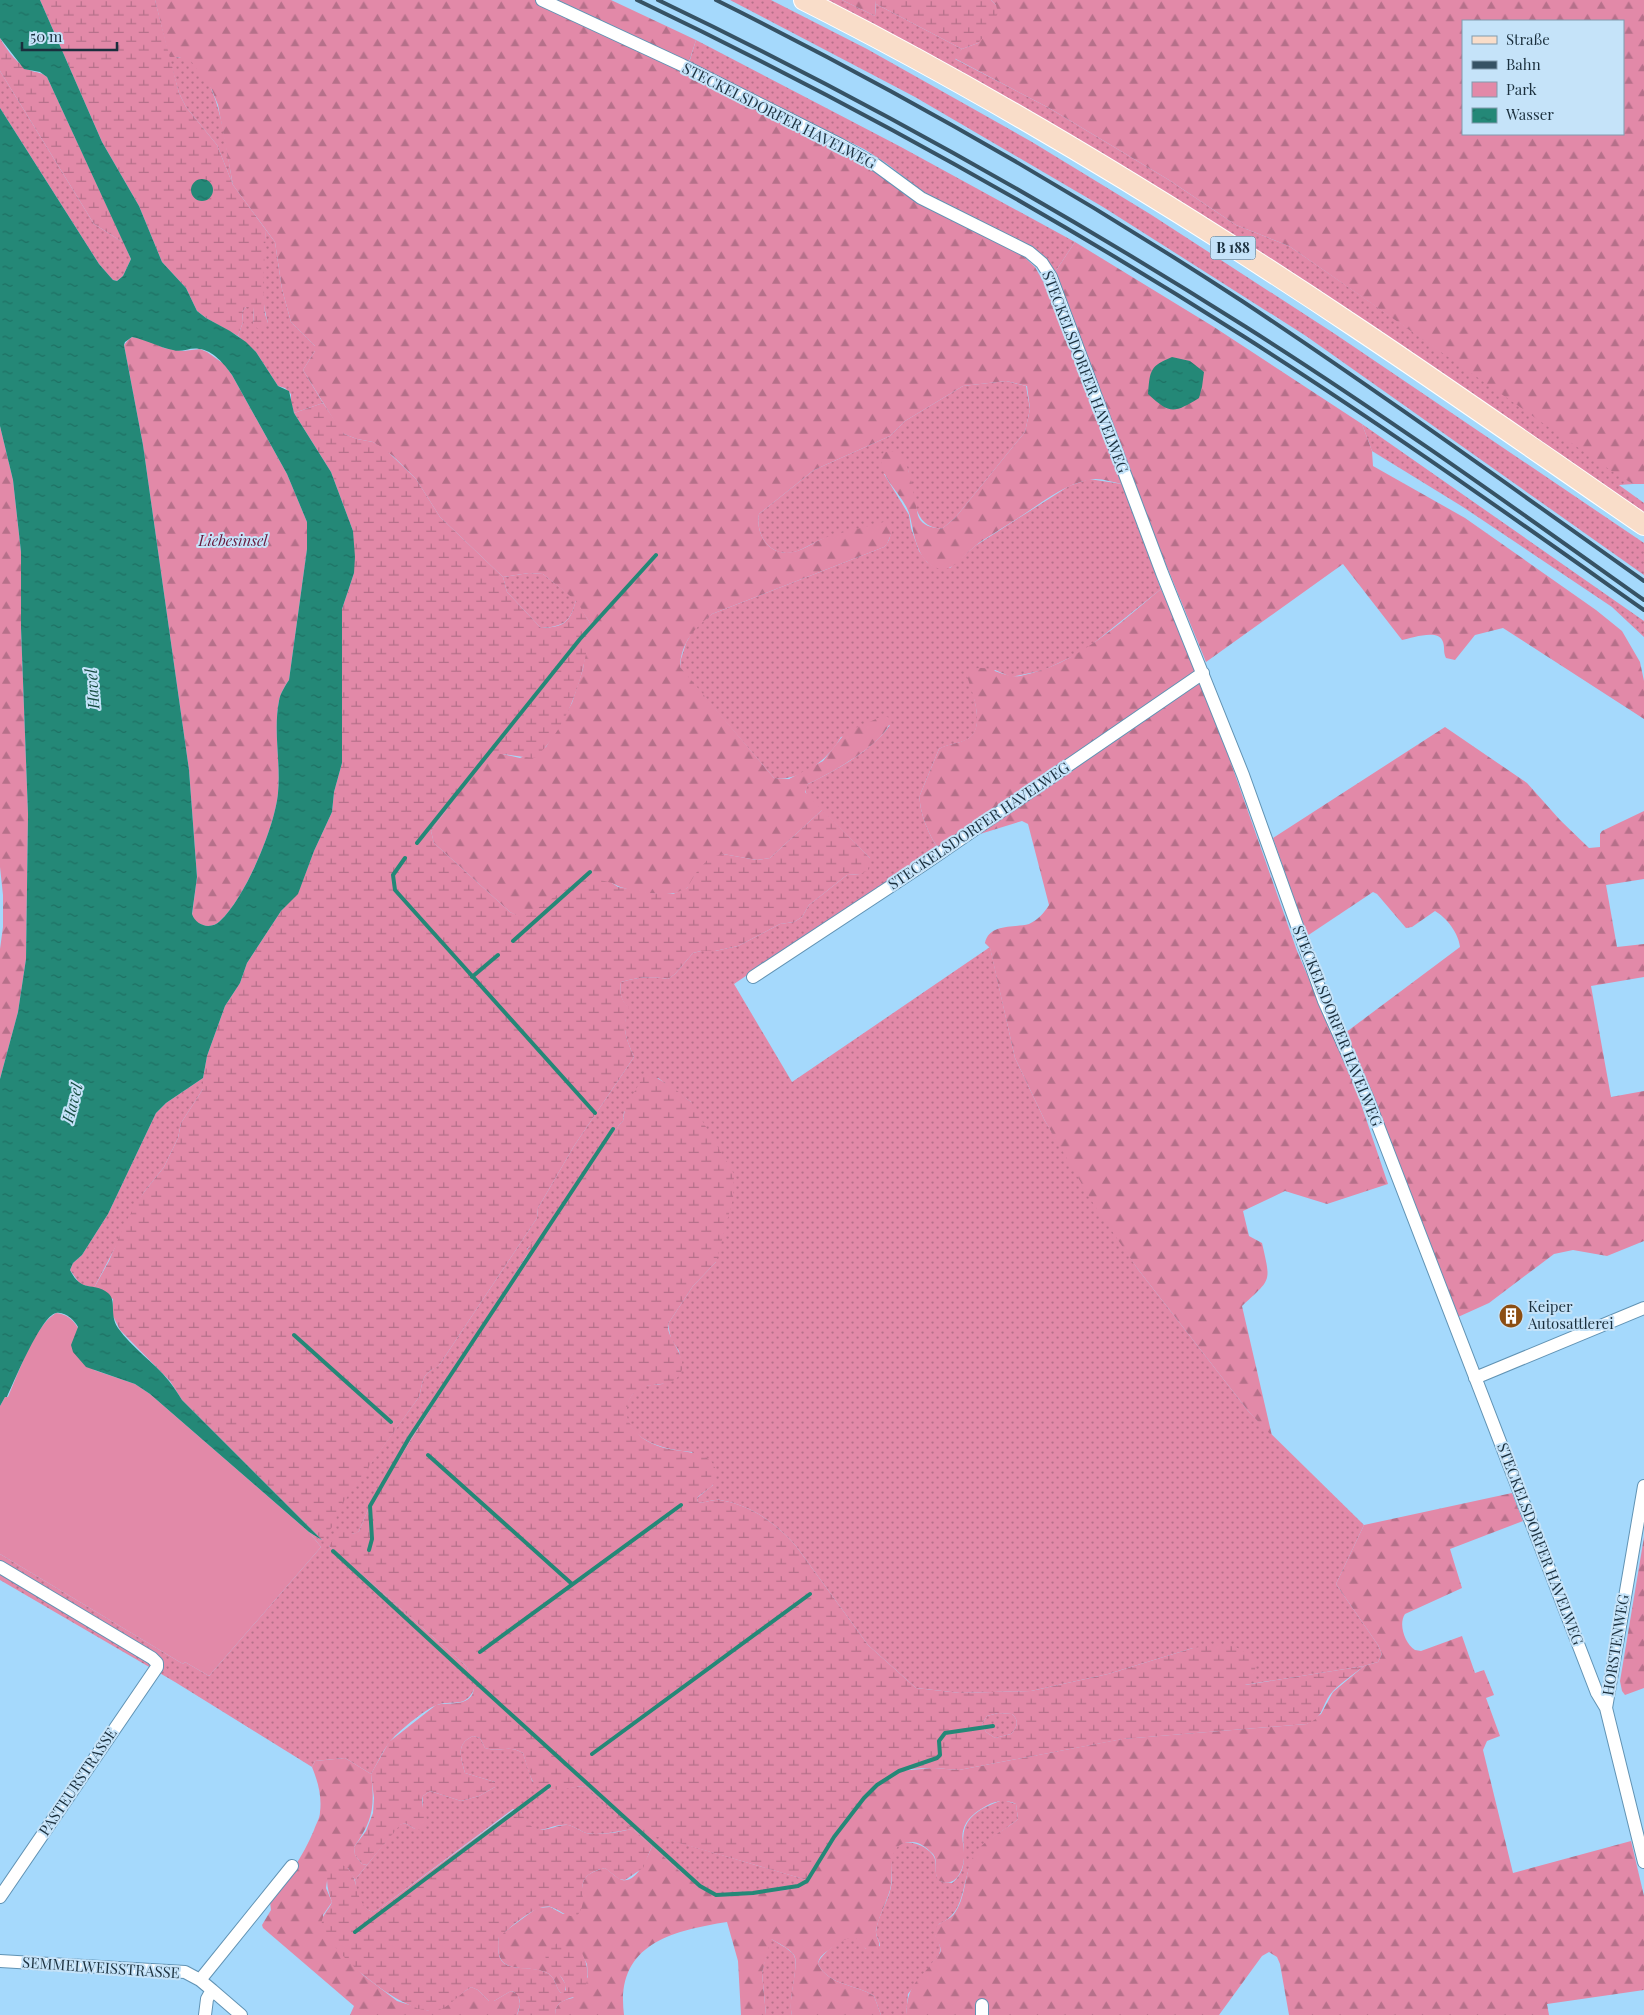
<svg xmlns="http://www.w3.org/2000/svg" width="1644" height="2015" viewBox="0 0 1644 2015" font-family="'Playfair Display',serif">
<style>
.grass{fill:url(#grass-dots)}
.forest{fill:url(#forest-firs);fill-rule:evenodd}
.wetland{fill:url(#wetland-marsh);fill-rule:evenodd}
.green{fill:#e289a8}
.water{fill:url(#water-ripples);fill-rule:evenodd}
.lines{fill:none;stroke-linecap:round;stroke-linejoin:round}
.stream{stroke:#248877;stroke-width:4}
.minor-casing{stroke:#6193b4;stroke-width:14}
.primary-casing{stroke:#fff;stroke-width:22}
.minor{stroke:#fff;stroke-width:12}
.primary{stroke:#f9ddc9;stroke-width:20}
.rail{stroke:#365264;stroke-width:4}
.labels{text-anchor:middle;stroke-width:4;stroke-linejoin:round;paint-order:stroke}
.shield{fill:#c5e3f9;stroke:#4d6575;stroke-width:1}
.shield-label{font-size:14px;font-weight:bold;fill:#1a2f3d}
.street-label{font-size:15px;fill:#1a2f3d;stroke:#c5e3f9}
.park-label{font-size:15px;font-style:italic;fill:#66163a;stroke:#c5e3f9}
.poi-label{font-size:15px;fill:#1a2f3d;stroke:#c5e3f9;text-anchor:start}
.water-label{font-size:16px;font-style:italic;fill:#174d42;stroke:#c5e3f9}
</style>
<defs>
<pattern id="grass-dots" width="8" height="8" patternUnits="userSpaceOnUse" patternTransform="scale(1.25)"><rect width="8" height="8" fill="#e289a8"/><path d="M2 2h.1M6 6h.1" fill="none" stroke="#b6708a" stroke-width="1.8" stroke-linecap="round"/></pattern>
<pattern id="forest-firs" width="22" height="20" patternUnits="userSpaceOnUse" patternTransform="scale(1.25)"><rect width="22" height="20" fill="#e289a8"/><path d="M5 1l3.5 6h-7zM16 11l3.5 6h-7z" fill="#b6708a"/></pattern>
<pattern id="wetland-marsh" width="20" height="14" patternUnits="userSpaceOnUse" patternTransform="scale(1.25)"><rect width="20" height="14" fill="#e289a8"/><path d="M1 5h8M5 5V1M11 12h8M15 12V8" fill="none" stroke="#b6708a"/></pattern>
<pattern id="water-ripples" width="26" height="14" patternUnits="userSpaceOnUse" patternTransform="scale(1.25)"><rect width="26" height="14" fill="#248877"/><path d="M2 4q2-2 4 0t4 0M15 11q2-2 4 0t4 0" fill="none" stroke="#1e7063"/></pattern>
</defs>
<rect width="100%" height="100%" fill="#a5d9fc"/>
<!-- grass -->
<path class="grass" d="M730 0H771L867 49 1032 142 1150 214 1335 334 1644 543V575L1306 336 1103 207 915 97Z
M819 0H842L875 16 876 4 962 49 955 59 1049 108 1169 180 1236 225 1289 246 1633 484 1619 485 1644 503V515L1310 288Z
M696 40 901 147 1075 242 1055 272 1045 257 1036 250 931 198 886 163 864 149 689 63Z
M169 57C176 57 186 57 192 61 221 84 226 150 233 185L217 145 186 107 179 93Z
M0 71 94 224 124 243 131 259 123 276 117 281 113 280 99 264 0 108Z
M266 230 275 242 282 289 291 322 315 346V351L303 370 323 403 294 413 291 402V394L285 388 278 386 256 352 238 336 243 322 242 312 246 307H254L253 324 268 323C259 293 263 260 266 230Z
M1006 381 1026 386 1030 409 1025 432 955 518 943 528C913 531 913 492 908 470L884 474 909 515 911 528 919 551 927 562 933 566 950 568 975 546 1069 486 1089 479 1122 484 1161 589 1084 651 1044 670 1021 675 1011 677 995 670 974 697C977 711 982 733 966 740 957 744 948 744 939 749L920 795C918 808 929 837 938 847L734 984 792 1082 990 947 1015 1058 1045 1121 1137 1268 1249 1412 1364 1525 1336 1584 1378 1645 1382 1654 1378 1662 1364 1666 1244 1685 1193 1648 1108 1674 1031 1691 960 1693 916 1688 868 1645 796 1546C776 1523 751 1505 720 1500 712 1499 705 1504 698 1502L697 1498 713 1485 692 1452C668 1450 631 1443 626 1414 625 1405 630 1396 636 1390 644 1383 653 1386 662 1384 669 1382 677 1371 682 1366L679 1351 671 1339 668 1324 693 1286 716 1262 691 1102 658 1078 624 1112 623 1121 604 1141 549 1226 527 1249V1255L370 1505 359 1531 355 1534 349 1533 329 1546 465 1665C472 1675 479 1685 470 1696 461 1707 448 1700 437 1705 425 1709 396 1733 389 1743 382 1752 377 1764 371 1774L345 1758 315 1761 312 1767 175 1682 0 1580V1554L183 1664 185 1662 209 1676 321 1547 309 1532 322 1540 336 1511 419 1397C422 1388 421 1377 430 1371 433 1368 437 1367 440 1364L537 1218 538 1208 574 1146 634 1057C625 1036 622 1029 628 1007 621 1001 619 991 621 982 638 977 651 976 668 979L675 974 693 953 701 951H715L738 946 780 924 794 922 802 917 809 905 847 875 860 874 870 858 809 798C805 792 804 790 808 784 835 771 873 750 890 725L841 737C829 759 800 782 774 778L684 673 680 667 681 659 686 643 695 627 712 614 884 547C890 542 891 533 892 525 870 530 848 533 826 538 815 541 805 549 794 552 770 558 755 535 759 514L814 470 890 436 905 421 963 386Z
M1362 424 1644 621V637L1612 607 1463 507 1372 451Z
M529 573 543 574 576 600C570 623 564 626 541 628L507 592 503 577Z
M203 1078V1089L181 1123 178 1138 164 1167 144 1192 94 1288 80 1284 70 1270 73 1263 82 1255 108 1214 156 1113 166 1103Z
M998 1713 1012 1714C1020 1721 1017 1727 1011 1734L995 1738 986 1732 982 1724 987 1716Z
M473 1736 480 1738 485 1748C500 1753 508 1744 523 1753L532 1781 548 1790 585 1786 633 1829 807 1880 799 1886 786 1890 714 1895 678 1870 633 1829C618 1831 601 1836 586 1833 580 1831 574 1826 568 1825 546 1823 536 1844 521 1812L513 1809 379 1909 373 1912C358 1907 357 1894 355 1880L399 1825 405 1823 415 1829 422 1810 423 1796 430 1791 461 1801 479 1796 495 1787V1782L465 1773C461 1758 455 1744 473 1736Z
M1003 1800 1016 1804 1018 1819C1003 1832 980 1842 972 1861 961 1884 966 1913 939 1924L935 1935C939 1942 942 1947 939 1955L908 1994 906 2015H881L874 1996C856 1984 829 1986 818 1964 819 1956 842 1937 851 1936 858 1936 862 1944 866 1949L880 1946C880 1941 876 1937 876 1932 877 1917 888 1902 891 1887 893 1877 890 1866 892 1856 897 1835 922 1842 932 1854 939 1862 933 1871 938 1879L942 1882 952 1883C984 1857 933 1823 1003 1800Z
M770 1938C777 1943 788 1948 793 1954 801 1963 787 1999 792 2015H766L762 1973Z"/>
<!-- forest -->
<path class="forest" d="M155 0H611L696 40 685 74 856 159 1021 254 1035 267 1048 290 1122 484C1111 482 1099 477 1088 480 1062 485 1038 506 1015 520 1002 529 986 537 974 547 965 554 955 569 944 569 918 569 914 534 910 516 904 494 879 480 881 455L884 452 896 451C911 464 912 487 916 506 917 509 917 514 919 518 923 526 934 529 943 528L955 518 1025 432 1030 409 1027 386 1006 381 963 386 905 421 890 436 814 470 759 514C755 535 770 557 793 552 804 550 814 542 824 538 845 531 867 527 887 521L892 525V532L887 544 884 547 712 614C695 628 681 642 680 667L774 778 789 779 823 761 846 732 883 716 891 718C889 742 829 774 808 784L805 792 822 810 770 858 757 860 723 854C715 860 705 865 698 872 693 876 692 884 687 888 674 900 626 892 612 883L523 919 510 912 434 843 431 831 486 755 493 752 520 758 546 747 572 703 583 669 590 623 575 600 543 574 529 573 503 577 440 517 416 479 393 456 373 442 357 439 344 434 340 430 303 370 315 351V346L291 322 282 289 275 242 233 185 218 105 212 90 191 61 178 57H169Z
M842 0H876L875 16Z
M991 0H1644V484H1633L1613 472 1289 246 1236 225 1169 180 1049 108 954 58 962 49 978 43 996 5ZM1463 21H1623V134H1463Z
M1075 242 1214 327 1362 424 1372 451 1373 466 1465 518 1596 610 1622 631 1640 662 1644 681V719L1503 628 1475 635 1455 660 1446 658C1443 652 1445 648 1443 642 1439 628 1412 638 1402 640L1343 564 1206 662 1133 484 1055 272Z
M132 337 148 340 164 348 183 351 200 349 207 352 224 364 232 375 287 474 307 522V549L289 680C285 686 280 694 279 701 273 731 281 763 278 793 275 827 245 898 220 921 211 930 196 926 192 915L197 877 189 770 143 445 124 345 128 340Z
M0 426 13 480 21 552V628L28 814 26 959 18 1012 0 1079V949L3 927V895L0 867Z
M1161 589 1205 689 1297 951 1355 1086 1388 1184 1327 1204 1285 1191 1243 1211 1249 1236 1262 1243C1271 1283 1272 1278 1242 1306L1272 1436 1249 1412 1137 1268 1093 1203 1045 1121 1015 1058 990 948 985 943C989 923 1015 928 1029 924 1038 920 1044 913 1049 905L1028 824 1022 821 938 847C929 837 918 808 920 795L939 749C947 744 957 744 965 740 988 731 972 692 967 676L969 671C988 661 1002 679 1020 676 1076 665 1119 624 1161 589Z
M1445 727 1527 783 1560 820 1589 848 1600 847V834L1602 831 1644 811V879L1606 885 1617 947 1644 944V977L1591 986 1611 1097 1644 1091V1241L1607 1256 1573 1250 1554 1254 1489 1303 1458 1317 1345 1033 1460 947C1459 934 1447 918 1435 911L1412 927 1406 928 1377 894 1373 892 1307 936 1273 838Z
M1512 1493 1523 1521 1450 1549 1462 1588 1405 1614C1398 1624 1405 1644 1415 1650L1421 1651 1462 1636 1475 1673 1484 1670 1494 1695 1486 1698 1500 1736 1487 1741 1483 1750 1513 1873 1631 1841 1644 1896V1990L1547 2004 1549 2015H1289L1280 1964 1277 1957 1269 1952 1262 1956 1219 2015H906C908 1990 911 1987 928 1968 931 1963 937 1958 940 1953 943 1944 933 1939 935 1931 936 1922 949 1921 954 1914 966 1898 964 1877 972 1859 981 1840 1003 1832 1018 1819L1016 1804C1005 1799 996 1801 986 1806 976 1812 966 1818 963 1831 961 1840 965 1849 964 1858 963 1873 954 1889 938 1880 933 1871 939 1862 933 1854 927 1848 919 1841 910 1842 884 1844 895 1873 890 1890 886 1903 879 1916 876 1930 875 1939 883 1942 877 1951 852 1953 869 1921 830 1949 824 1954 819 1956 818 1964 829 1986 856 1984 874 1996L881 2015H792C787 1999 800 1964 794 1955 789 1948 778 1943 771 1939L762 1973 766 2015H741L738 1961 727 1922C670 1931 615 1945 624 2015H555C555 2003 563 2000 573 1998L588 1977 587 1964 581 1953 558 1972 566 1985 565 1992 561 1993C555 1987 556 1976 545 1972 521 1963 493 1978 499 1936L537 1908 550 1907 563 1914 581 1908C583 1883 578 1875 605 1868 610 1871 613 1875 618 1878 634 1889 648 1857 652 1846L678 1870 714 1895 786 1890 799 1886 807 1880 833 1837 862 1801 877 1785 899 1771 933 1768 959 1770 1122 1739 1307 1724 1321 1714 1333 1692 1364 1666 1378 1662 1382 1654 1378 1645 1336 1584 1364 1525Z
M1644 1537V1688L1625 1695 1622 1691 1620 1681Z
M345 1758 371 1774C375 1806 373 1821 354 1847L355 1855 362 1864 367 1865 355 1880 348 1868 327 1881 326 1888 332 1902 323 1915 326 1933 363 1975 397 2001 429 2011 437 2010 471 1987 478 1990 489 2001H494L511 1991 518 1994 520 2004 517 2015H350L354 2006 263 1928 262 1925 271 1910 270 1902C287 1878 303 1857 314 1830 316 1824 320 1818 320 1812 322 1796 318 1782 312 1767L315 1761Z"/>
<!-- wetland -->
<path class="wetland" d="M40 0H155L179 93 186 107 217 145 233 185 266 230 263 285 265 314 268 323 262 329H258L253 324 254 307H246L242 312 243 322 238 336 206 318 197 311 186 288 162 262 139 206 102 142Z
M876 0H991L996 5 998 13 988 32 978 43 962 49 876 4Z
M0 38C7 50 18 66 32 71 38 73 41 72 47 77L124 243 94 224 0 71Z
M323 403 344 434 357 439 373 442 385 449 416 479 440 517 503 577 507 592 541 628C564 627 570 623 576 600L590 623C587 669 570 726 535 758 520 758 498 751 486 755L431 831 434 843 510 912 523 918 585 876 612 883 618 887 650 893 673 894 687 888 696 873 709 858 723 854 757 860 770 858 822 810 870 858 871 867 867 871 860 874 847 875 809 905 802 917 794 922 780 924 738 946 715 951H701L693 953 675 974 668 979C651 976 638 977 621 982 619 991 621 1001 629 1007 622 1029 625 1036 634 1057L574 1146 538 1208 537 1218 440 1364C437 1368 433 1368 430 1371 421 1377 422 1388 419 1397L337 1511 336 1522 322 1540 182 1400 170 1381 120 1330 112 1314 113 1299 94 1288 109 1261 125 1223 144 1192 164 1167 178 1138 181 1123 203 1089V1078L207 1056 225 1006 240 983 247 963 281 911 298 893 314 851 332 812 334 792 342 763V609L354 573 353 531 331 472 294 413Z
M646 1072 671 1086 691 1102 734 1174 733 1199 716 1262 693 1286 668 1324C666 1340 690 1357 680 1374 668 1394 638 1373 628 1404 626 1410 626 1416 629 1422 635 1435 648 1443 661 1447 678 1453 713 1449 716 1472 717 1476 716 1480 714 1483 711 1489 702 1492 697 1498L698 1502C705 1504 712 1499 720 1500 751 1505 776 1523 796 1546L868 1645 916 1688 960 1693 1031 1691 1108 1674 1193 1648 1214 1645 1234 1646 1253 1657C1258 1673 1254 1674 1245 1685L1364 1666C1354 1674 1342 1682 1333 1691 1321 1704 1325 1717 1307 1724L1123 1739 959 1770C943 1769 913 1766 898 1772 854 1792 834 1843 807 1880L634 1830 652 1846 643 1868 625 1880 619 1879 605 1868C566 1877 593 1898 577 1916 567 1918 560 1910 551 1907 536 1903 510 1928 499 1937 493 1978 521 1963 545 1972 556 1976 555 1987 561 1993L566 1990C566 1972 543 1968 545 1951L557 1943 582 1953C589 1967 590 1980 582 1994 571 1999 555 1999 555 2015H517C521 2006 522 1994 511 1991L494 2001H489L478 1990 471 1987C459 1994 449 2008 436 2011 404 2015 331 1954 322 1926 320 1916 329 1910 332 1902 327 1889 322 1871 338 1864 363 1867 350 1904 373 1912L379 1909 516 1808C525 1812 525 1826 537 1829 547 1832 557 1824 568 1825 574 1826 580 1831 586 1833 600 1836 619 1832 632 1829L585 1786C570 1787 541 1797 532 1780 528 1772 526 1762 523 1753 508 1744 500 1753 485 1748L480 1738 473 1736C455 1744 461 1758 465 1773L495 1782V1787L479 1796 461 1801 430 1791 423 1796C418 1813 434 1817 423 1831L415 1829 405 1823 400 1825 367 1865 362 1864 355 1855 354 1847 366 1831 373 1813 374 1798 371 1774 389 1742 436 1705C443 1703 450 1704 457 1703 481 1700 475 1679 465 1665L329 1546 342 1528 354 1534 359 1531 370 1505 527 1256V1250L539 1232 545 1230 549 1226 604 1141 623 1121 625 1108ZM998 1713 1012 1714C1020 1721 1017 1727 1011 1734L995 1738 986 1732 982 1724 987 1716Z"/>
<!-- green -->
<path class="green" d="M56 1313C66 1314 73 1319 78 1328L77 1331 94 1370 135 1384 150 1394 309 1532 321 1547 209 1676 185 1662 183 1664 0 1554V1406L5 1397H8C18 1374 35 1325 56 1313Z"/>
<!-- water -->
<path class="water" d="M0 0H40L102 142 139 206 162 262 186 288 197 311 206 318 230 331 246 342 256 352 278 386 289 391 294 413 331 472 353 531 355 557 354 573 342 609V763L334 792 332 812 314 851 298 894 281 911 247 963 240 983 225 1006 207 1056 203 1078 166 1103 156 1113 108 1214 82 1255 73 1263 70 1270C82 1294 93 1281 108 1293 117 1300 109 1315 118 1328 132 1348 154 1362 169 1381 174 1387 178 1394 182 1400L322 1540 309 1532 150 1394 135 1384 86 1367 73 1352 71 1345 78 1327C75 1321 65 1311 56 1313 41 1316 14 1382 7 1397H5L0 1406V1079L18 1012 26 959 28 814 21 628V552L13 480 0 426V108L99 264 113 280 117 281 123 276 131 259 47 77 40 72 24 69 0 38ZM132 337C147 340 158 347 173 350 182 353 190 347 199 349 213 350 225 365 232 375L287 474 307 522V549L289 680C285 686 280 694 279 701 273 731 281 763 278 793 275 827 245 898 220 921 211 930 196 926 192 914L197 877 189 770 143 445 124 345 125 342Z
M191 190a11 11 0 1 1 22 0a11 11 0 1 1-22 0Z
M1172 357 1190 361 1204 372 1202 387 1199 398C1173 414 1170 414 1148 394 1150 370 1150 366 1172 357Z"/>
<g class="lines">
<!-- stream -->
<path class="stream" d="M417 843 580 639 656 555
M405 858 393 875 395 890 595 1113
M513 941 590 872
M472 977 498 955
M294 1335 391 1422
M428 1455 572 1584
M369 1550 372 1539 370 1506 409 1438 613 1129
M333 1551 459 1667 700 1886 716 1895 753 1893 798 1886 807 1881 834 1837 864 1798 877 1785 899 1771 937 1758 940 1755 939 1741 945 1733 993 1726
M480 1652 681 1505
M592 1754 810 1594
M355 1932 549 1786"/>
<defs>
<path id="minor" d="M542 0 682 65 839 144 876 165 921 198 1029 252 1042 263 1051 277 1162 573 1243 775 1324 1001 1367 1097 1597 1693 1606 1708
M753 977 923 865 1203 673
M1475 1378 1644 1308
M1644 1486 1606 1708 1644 1862
M0 1567 152 1658 157 1663V1667L0 1897
M0 1961 185 1972 200 1980
M212 1990 241 2015
M982 2005V2015
M205 2015 207 1999 212 1990 200 1980 292 1866"/>
<path id="primary" d="M804 0C995 96 1179 209 1357 328 1453 392 1548 459 1644 525"/>
</defs>
<!-- minor casing -->
<use href="#minor" class="minor-casing"/>
<!-- primary casing -->
<use href="#primary" class="primary-casing"/>
<!-- minor -->
<use href="#minor" class="minor"/>
<!-- primary -->
<use href="#primary" class="primary"/>
<!-- rail -->
<path class="rail" d="M637 0C846 100 1048 212 1243 336 1380 423 1512 517 1644 610
M658 0C861 97 1056 207 1246 327 1382 413 1513 507 1644 600
M716 0C897 90 1073 191 1242 301 1378 391 1511 487 1644 581"/>
</g>
<!-- icons -->
<defs>
<symbol id="building-disc" viewBox="-11 -11 22 22"><circle r="9.5" fill="#8c4e12" stroke="#c5e3f9"/><path d="M-4-6H4V6H1V3H-1V6H-4ZM-2.5-4.3h1.7v1.8h-1.7ZM.8-4.3h1.7v1.8H.8ZM-2.5-1h1.7V.8h-1.7ZM.8-1h1.7V.8H.8Z" fill="#fff"/></symbol>
</defs>
<g fill-rule="evenodd">
<use href="#building-disc" x="1497" y="1302" width="28" height="28"/>
</g>
<g class="labels">
<!-- shield labels -->
<rect class="shield" x="1210.5" y="236.5" width="45" height="23" rx="4"/>
<g class="shield-label">
<text x="1233" y="253">B 188</text>
</g>
<!-- street labels -->
<g class="street-label">
<text transform="translate(779 116) rotate(27)" y="5">STECKELSDORFER HAVELWEG</text>
<text transform="translate(1085 372) rotate(69)" y="5">STECKELSDORFER HAVELWEG</text>
<text transform="translate(979 826) rotate(-34)" y="5">STECKELSDORFER HAVELWEG</text>
<text transform="translate(1337 1026) rotate(68)" y="5">STECKELSDORFER HAVELWEG</text>
<text transform="translate(1540 1544) rotate(69)" y="5">STECKELSDORFER HAVELWEG</text>
<text transform="translate(1616 1645) rotate(-81)" y="5">HORSTENWEG</text>
<text transform="translate(78 1782) rotate(-56)" y="5">PASTEURSTRASSE</text>
<text transform="translate(101 1968) rotate(4)" y="5">SEMMELWEISSTRASSE</text>
</g>
<!-- park labels -->
<g class="park-label">
<text x="233" y="546">Liebesinsel</text>
</g>
<!-- poi labels -->
<g class="poi-label">
<text x="1528" y="1312">Keiper<tspan x="1528" dy="17">Autosattlerei</tspan></text>
</g>
<!-- water labels -->
<g class="water-label">
<text transform="translate(92 689) rotate(-94)" y="6">Havel</text>
<text transform="translate(72 1103) rotate(-75)" y="6">Havel</text>
</g>
</g>
<!-- legend -->
<rect x="1462" y="20" width="162" height="115" fill="#c5e3f9" stroke="#819bae"/>
<rect x="1472" y="36" width="25" height="8" fill="#f9ddc9" stroke="#819bae"/>
<text x="1506" y="45" font-size="15" fill="#1a2f3d">Straße</text>
<rect x="1472" y="61" width="25" height="8" fill="#365264" stroke="#819bae"/>
<text x="1506" y="70" font-size="15" fill="#1a2f3d">Bahn</text>
<rect x="1472" y="82" width="25" height="15" fill="#e289a8" stroke="#819bae"/>
<text x="1506" y="95" font-size="15" fill="#1a2f3d">Park</text>
<rect x="1472" y="108" width="25" height="15" fill="url(#water-ripples)" stroke="#819bae"/>
<text x="1506" y="120" font-size="15" fill="#1a2f3d">Wasser</text>
<!-- scale -->
<path d="M22 42v8h95v-8" fill="none" stroke="#1a2f3d" stroke-width="2.5"/>
<text x="30" y="42" font-size="15" fill="#1a2f3d" stroke="#c5e3f9" stroke-width="4" paint-order="stroke">50 m</text>
</svg>
